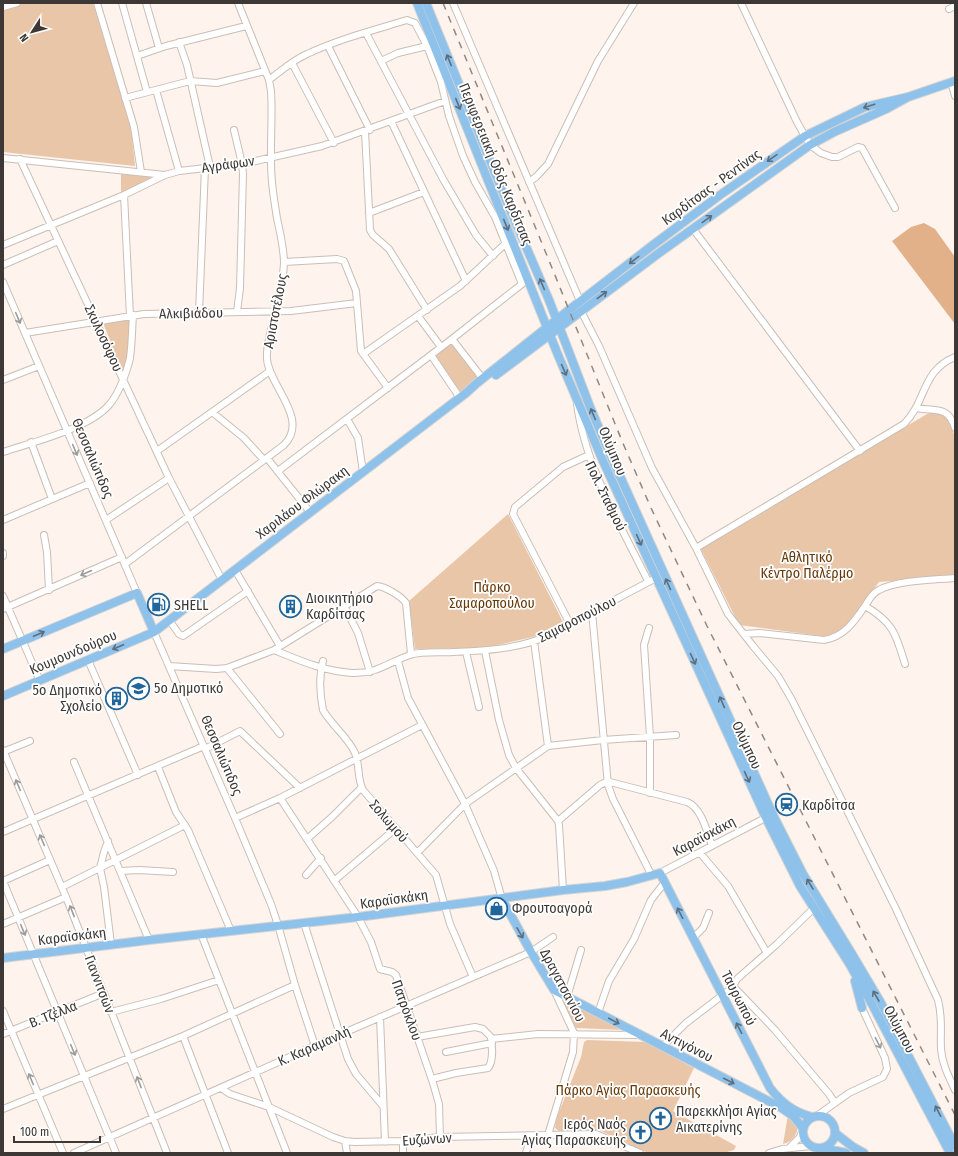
<svg xmlns="http://www.w3.org/2000/svg" width="958" height="1156" viewBox="0 0 958 1156" font-family="'Fira Sans Condensed',sans-serif">
<style>
.green{fill:#eac6a9}
.forest{fill:#e2b18a}
.lines{fill:none;stroke-linecap:round;stroke-linejoin:round}
.minor-casing{stroke:#cabeb5;stroke-width:8}
.major-casing{stroke:#d4d3d3;stroke-width:10}
.minor{stroke:#fff;stroke-width:6}
.major{stroke:#8ec2eb;stroke-width:8}
.rail{stroke:#908884;stroke-width:1.5;stroke-dasharray:7 7;stroke-linecap:butt}
.oneway{stroke:#5d6f7e}
.oneway2{stroke:#9e9c9a}
.labels{text-anchor:middle;stroke-width:3.5;stroke-linejoin:round;paint-order:stroke}
.street-label{font-size:14px;fill:#3d3835;stroke:#fff}
.park-label{font-size:14px;fill:#673909;stroke:#fff}
.poi-label{font-size:14px;fill:#3d3835;stroke:#fff;text-anchor:start}
</style>
<rect width="100%" height="100%" fill="#fef4ed"/>
<!-- green -->
<path class="green" d="M8 3H93L131 128 135 166 3 152V9Z
M121 174 153 177H154V178L121 193Z
M130 320 128 353 123 372 103 323Z
M453 342 479 378 459 393 433 357Z
M934 412 945 415 951 424 955 438V576L879 582 845 629 828 637 739 625 701 549 927 414Z
M508 514 563 622 533 637 484 648 415 649 409 601Z
M564 999 624 1030 576 1028 563 1005Z
M587 1040 646 1042 694 1068 673 1111 736 1146 734 1150 724 1153H648L599 1130 559 1131 555 1128 557 1117 581 1057 584 1042Z
M788 1115 798 1125C798 1134 792 1142 783 1144Z"/>
<!-- forest -->
<path class="forest" d="M924 223 935 229 955 257V324L892 241 911 227Z"/>
<g class="lines">
<defs>
<path id="minor" d="M97 3 134 127 141 172
M122 3 147 92
M146 3 159 48
M453 3 580 301
M741 3 797 122 810 145 821 153 832 157H838L858 147 862 148 895 208
M3 7 17 3
M949 9 955 6
M366 33 443 179 476 235 493 256
M179 42 187 65 210 167
M328 46 370 130
M137 56 166 46 246 26
M381 61 398 53 427 46
M292 63 334 143
M269 80C281 71 293 60 307 54 339 39 374 30 407 20L415 23 427 46 441 82 449 116 463 156 475 182 495 217 522 284 452 339 278 471
M951 82 955 96
M156 90 179 171
M125 98 190 81 217 83 265 71
M391 121 466 281
M234 130 242 164 243 174 240 288 237 312
M365 131 370 230 373 235 389 249 427 310
M3 158 165 175 179 171 242 164 322 146 445 101
M20 159 169 478 222 580
M529 182 536 177 548 164 598 61 634 3
M124 195 130 316
M369 213 424 192
M693 229 860 451
M3 245 124 195 165 175
M284 262 337 259 344 261 356 291 361 351 388 388
M3 265 58 241
M3 282 137 593
M581 311 599 346 652 468 696 548 728 614 753 646 778 676 792 700 896 909 938 1000C943 1019 940 1031 941 1049 942 1064 949 1077 955 1090
M199 313 205 168
M418 316 441 347
M25 333 144 314 291 311 357 303
M452 339 483 379
M363 354 460 286 505 244
M431 355 460 398
M3 380 39 366
M577 404C585 466 621 526 648 581
M917 408C935 412 948 405 955 428
M212 412 244 438 264 460
M347 419 358 438 363 472
M31 442 52 499
M157 451 270 371
M3 452C33 442 88 429 109 405 118 395 127 372 130 358 132 344 132 329 133 315
M267 458 310 512
M3 520 90 483
M106 520 169 478
M44 535 47 552 49 590
M696 548 904 424C927 401 921 371 955 357
M3 553V556
M125 564 284 445C310 419 269 386 267 359 266 347 270 334 273 323 278 303 283 283 284 263 284 248 280 233 277 218 275 206 273 194 272 182 269 152 273 121 271 91L269 80 238 3
M235 570 280 646
M3 596 40 681
M344 606 358 633 370 672
M865 606C893 622 896 634 905 664
M3 609 122 557
M592 612 608 785 613 799 652 876
M169 620 179 634 183 636 248 591
M570 624 513 514 515 507 563 467 589 455
M649 628 644 645 650 737V793
M154 632 235 818 271 904 278 925 295 985 315 1046
M744 634 760 633 824 640C844 637 854 622 865 606 869 600 872 593 879 590 898 580 933 580 955 578
M534 641 548 746
M274 650C301 661 323 671 352 673 377 674 389 662 410 655 421 651 441 653 453 652 483 651 517 649 545 637L656 578
M485 651 499 720 509 755 516 768 558 821 559 825 563 890
M466 652 479 707
M88 660 138 775
M323 661C319 676 320 695 323 710 332 726 348 737 355 753 360 765 357 779 363 790L436 875 450 924 473 977
M398 661 408 698 465 804 494 871 502 899
M169 666 216 669 227 668 274 650 377 586C386 587 401 596 406 603L411 654
M227 668 280 734
M205 749 240 731 300 788
M3 750 66 897 167 1153
M3 752 30 741
M74 762 149 940
M158 767 176 812 188 830 231 931
M280 798 358 917 371 942 380 969 392 972 396 975 433 1083 439 1104 440 1137
M235 818 280 798 422 725
M558 821 600 785 606 782H610L687 802C702 808 707 832 712 846
M3 832 204 746
M307 839 332 817 361 788
M108 841 104 852 100 868 104 887 111 944
M417 853 465 804 548 746 603 740 676 735
M700 853 728 886 767 953
M121 871 139 870 173 872
M660 873 769 816
M306 875 321 858
M335 880 395 829
M3 881 116 1153
M3 881 50 860
M62 887 185 825
M304 923 348 1059 356 1074 383 1106
M3 924 66 897
M201 934 287 1153
M693 938 703 928 709 913
M733 986 775 1030 829 1094 835 1103
M567 997 581 950
M3 1011 63 1153
M111 1012 161 999 219 980
M598 1013 609 981 634 939 651 900 665 882
M380 1017 385 1142
M3 1034 104 993
M183 1036 228 1153
M417 1037 475 1027 483 1029 491 1037C492 1046 494 1061 488 1068L456 1073 432 1079
M491 1039 538 1034 639 1035
M662 1047 686 1023 728 991 733 986 737 979 777 944 814 908
M446 1052 492 1043
M221 1088 230 1094 269 1107 333 1137 345 1141 355 1142 403 1141 440 1137 596 1134 640 1153
M3 1109 183 1036 295 985
M818 1115 849 1093 883 1077 887 1069 885 1058 862 1008
M548 1135 573 1052 574 1033 554 990
M345 1141 347 1153
M403 1141V1153
M789 1148 800 1137 802 1132
M74 1153 339 1035 531 952 553 937
M526 1153 531 1136
M769 1153 782 1149 811 1146"/>
<path id="major" d="M417 3 558 355 603 461 766 818 800 886 849 963 873 1006 950 1153
M426 3 508 205 549 300 590 407 609 452 774 817 803 874 852 954 881 1003 955 1146
M496 375 659 253 810 145 834 132 886 109 908 97 955 81
M3 649 137 593 154 632
M3 696 154 632 466 393 477 383 569 310 653 245 720 195 805 136 865 107 908 97
M502 899 531 952 554 990 780 1107 793 1116 803 1128
M3 958 149 940 358 917 563 890 605 886 627 882 660 873 770 1088C782 1103 793 1112 812 1117
M855 981 862 1008
M803 1132a16 16 0 1 1 32 0a16 16 0 1 1-32 0Z
M835 1133 853 1147 864 1153
M823 1148 846 1153"/>
</defs>
<!-- minor casing -->
<use href="#minor" class="minor-casing"/>
<!-- major casing -->
<use href="#major" class="major-casing"/>
<!-- minor -->
<use href="#minor" class="minor"/>
<!-- major -->
<use href="#major" class="major"/>
<!-- rail -->
<path class="rail" d="M443 3 548 258 622 441 651 508 707 626 955 1115"/>
</g>
<!-- one-way arrows -->
<defs><path id="oneway-shaft" d="M-6 0H5M1.5-3L5.5 0L1.5 3" fill="none" stroke-width="1.6" stroke-linecap="round" stroke-linejoin="round"/></defs>
<g class="oneway">
<use href="#oneway-shaft" transform="translate(449 60) rotate(-112)"/>
<use href="#oneway-shaft" transform="translate(458 104) rotate(68)"/>
<use href="#oneway-shaft" transform="translate(869 106) rotate(162)"/>
<use href="#oneway-shaft" transform="translate(772 158) rotate(145)"/>
<use href="#oneway-shaft" transform="translate(707 219) rotate(-36)"/>
<use href="#oneway-shaft" transform="translate(506 225) rotate(68)"/>
<use href="#oneway-shaft" transform="translate(634 260) rotate(142)"/>
<use href="#oneway-shaft" transform="translate(542 284) rotate(-113)"/>
<use href="#oneway-shaft" transform="translate(602 295) rotate(-37)"/>
<use href="#oneway-shaft" transform="translate(564 370) rotate(66)"/>
<use href="#oneway-shaft" transform="translate(593 414) rotate(-113)"/>
<use href="#oneway-shaft" transform="translate(639 540) rotate(66)"/>
<use href="#oneway-shaft" transform="translate(668 584) rotate(-114)"/>
<use href="#oneway-shaft" transform="translate(39 634) rotate(-23)"/>
<use href="#oneway-shaft" transform="translate(118 647) rotate(157)"/>
<use href="#oneway-shaft" transform="translate(693 659) rotate(65)"/>
<use href="#oneway-shaft" transform="translate(722 702) rotate(-114)"/>
<use href="#oneway-shaft" transform="translate(747 777) rotate(65)"/>
<use href="#oneway-shaft" transform="translate(810 884) rotate(-121)"/>
<use href="#oneway-shaft" transform="translate(680 913) rotate(-117)"/>
<use href="#oneway-shaft" transform="translate(520 933) rotate(60)"/>
<use href="#oneway-shaft" transform="translate(876 996) rotate(-120)"/>
<use href="#oneway-shaft" transform="translate(614 1021) rotate(28)"/>
<use href="#oneway-shaft" transform="translate(739 1028) rotate(-117)"/>
<use href="#oneway-shaft" transform="translate(729 1081) rotate(27)"/>
<use href="#oneway-shaft" transform="translate(938 1111) rotate(-117)"/>
</g>
<g class="oneway2">
<use href="#oneway-shaft" transform="translate(18 318) rotate(67)"/>
<use href="#oneway-shaft" transform="translate(75 450) rotate(67)"/>
<use href="#oneway-shaft" transform="translate(86 573) rotate(156)"/>
<use href="#oneway-shaft" transform="translate(18 785) rotate(-113)"/>
<use href="#oneway-shaft" transform="translate(42 840) rotate(-113)"/>
<use href="#oneway-shaft" transform="translate(72 911) rotate(-111)"/>
<use href="#oneway-shaft" transform="translate(23 930) rotate(67)"/>
<use href="#oneway-shaft" transform="translate(878 1043) rotate(63)"/>
<use href="#oneway-shaft" transform="translate(73 1050) rotate(67)"/>
<use href="#oneway-shaft" transform="translate(31 1079) rotate(-113)"/>
<use href="#oneway-shaft" transform="translate(139 1082) rotate(-111)"/>
</g>
<!-- icons -->
<defs>
<symbol id="fuel-ring" viewBox="-11 -11 22 22"><circle r="9.5" fill="#fff" stroke="#20669b" stroke-width="1.5"/><path d="M-5.5-6h7V0h2V4h1.3V-2.5L3-4.5l.8-.8L6-3V5H2.5V1h-1V6h-7ZM-4.2-4.7v3.2H.2V-4.7Z" fill="#20669b"/></symbol>
<symbol id="building-ring" viewBox="-11 -11 22 22"><circle r="9.5" fill="#fff" stroke="#20669b" stroke-width="1.5"/><path d="M-4-6H4V6H1V3H-1V6H-4ZM-2.5-4.3h1.7v1.8h-1.7ZM.8-4.3h1.7v1.8H.8ZM-2.5-1h1.7V.8h-1.7ZM.8-1h1.7V.8H.8Z" fill="#20669b"/></symbol>
<symbol id="school-ring" viewBox="-11 -11 22 22"><circle r="9.5" fill="#fff" stroke="#20669b" stroke-width="1.5"/><path d="M0-5L7-2L0 1L-7-2ZM-4 1L0 2.5L4 1V4Q0 6-4 4Z" fill="#20669b"/></symbol>
<symbol id="station-ring" viewBox="-11 -11 22 22"><circle r="9.5" fill="#fff" stroke="#20669b" stroke-width="1.5"/><path d="M-3-6H3Q5-6 5-4V2Q5 4 3 4L4.5 6H3L1.5 4h-3L-3 6H-4.5L-3 4Q-5 4-5 2V-4Q-5-6-3-6ZM-3.5-4v3h7v-3ZM-3.5 1v1.5H-2V1ZM2 1v1.5H3.5V1Z" fill="#20669b"/></symbol>
<symbol id="shop-ring" viewBox="-11 -11 22 22"><circle r="9.5" fill="#fff" stroke="#20669b" stroke-width="1.5"/><path d="M-5-2.5h2.3a2.7 3.5 0 0 1 5.4 0H5L5.5 6h-11ZM-1.5-2.5h3a1.5 2.3 0 0 0-3 0Z" fill="#20669b"/></symbol>
<symbol id="church-ring" viewBox="-11 -11 22 22"><circle r="9.5" fill="#fff" stroke="#20669b" stroke-width="1.5"/><path d="M-1.2-6h2.4v3.5h3.3v2.4h-3.3V6h-2.4V-.1h-3.3v-2.4h3.3Z" fill="#20669b"/></symbol>
</defs>
<g fill-rule="evenodd">
<use href="#fuel-ring" x="146" y="592" width="25" height="25"/>
<use href="#building-ring" x="278" y="594" width="25" height="25"/>
<use href="#school-ring" x="126" y="676" width="25" height="25"/>
<use href="#building-ring" x="104" y="686" width="25" height="25"/>
<use href="#station-ring" x="774" y="792" width="25" height="25"/>
<use href="#shop-ring" x="484" y="896" width="25" height="25"/>
<use href="#church-ring" x="648" y="1106" width="25" height="25"/>
<use href="#church-ring" x="628" y="1120" width="25" height="25"/>
</g>
<g class="labels">
<!-- street labels -->
<g class="street-label">
<text transform="translate(228 164) rotate(-8)" y="5">Αγράφων</text>
<text transform="translate(496 164) rotate(68)" y="5">Περιφερειακή Οδός Καρδίτσας</text>
<text transform="translate(711 187) rotate(-36)" y="5">Καρδίτσας - Ρεντίνας</text>
<text transform="translate(275 311) rotate(-79)" y="5">Αριστοτέλους</text>
<text transform="translate(191 313) rotate(-1)" y="5">Αλκιβιάδου</text>
<text transform="translate(104 338) rotate(65)" y="5">Σκυλοσόφου</text>
<text transform="translate(613 451) rotate(67)" y="5">Ολύμπου</text>
<text transform="translate(93 458) rotate(67)" y="5">Θεσσαλιώτιδος</text>
<text transform="translate(606 496) rotate(64)" y="5">Πολ. Σταθμού</text>
<text transform="translate(302 502) rotate(-37)" y="5">Χαριλάου Φλώρακη</text>
<text transform="translate(577 619) rotate(-27)" y="5">Σαμαροπούλου</text>
<text transform="translate(73 652) rotate(-23)" y="5">Κουμουνδούρου</text>
<text transform="translate(747 745) rotate(65)" y="5">Ολύμπου</text>
<text transform="translate(222 755) rotate(67)" y="5">Θεσσαλιώτιδος</text>
<text transform="translate(389 821) rotate(49)" y="5">Σολωμού</text>
<text transform="translate(704 836) rotate(-28)" y="5">Καραϊσκάκη</text>
<text transform="translate(394 899) rotate(-8)" y="5">Καραϊσκάκη</text>
<text transform="translate(72 936) rotate(-7)" y="5">Καραϊσκάκη</text>
<text transform="translate(100 984) rotate(69)" y="5">Γιαννιτσών</text>
<text transform="translate(563 985) rotate(62)" y="5">Δραγατσανίου</text>
<text transform="translate(739 998) rotate(63)" y="5">Ταυρωπού</text>
<text transform="translate(407 1010) rotate(70)" y="5">Πατρόκλου</text>
<text transform="translate(53 1014) rotate(-22)" y="5">Β. Τζέλλα</text>
<text transform="translate(900 1029) rotate(62)" y="5">Ολύμπου</text>
<text transform="translate(687 1045) rotate(27)" y="5">Αντιγόνου</text>
<text transform="translate(314 1046) rotate(-24)" y="5">Κ. Καραμανλή</text>
<text transform="translate(427 1139) rotate(-4)" y="5">Ευζώνων</text>
</g>
<!-- park labels -->
<g class="park-label">
<text x="807" y="562">Αθλητικό<tspan x="807" dy="16">Κέντρο Παλέρμο</tspan></text>
<text x="492" y="592">Πάρκο<tspan x="492" dy="16">Σαμαροπούλου</tspan></text>
<text x="628" y="1095">Πάρκο Αγίας Παρασκευής</text>
</g>
<!-- poi labels -->
<g class="poi-label">
<text x="306" y="603">Διοικητήριο<tspan x="306" dy="16">Καρδίτσας</tspan></text>
<text x="174" y="610">SHELL</text>
<text x="154" y="693">5ο Δημοτικό</text>
<text x="102" y="695" text-anchor="end">5ο Δημοτικό<tspan x="102" dy="16">Σχολείο</tspan></text>
<text x="802" y="810">Καρδίτσα</text>
<text x="512" y="913">Φρουτοαγορά</text>
<text x="676" y="1116">Παρεκκλήσι Αγίας<tspan x="676" dy="16">Αικατερίνης</tspan></text>
<text x="626" y="1129" text-anchor="end">Ιερός Ναός<tspan x="626" dy="16">Αγίας Παρασκευής</tspan></text>
</g>
</g>
<!-- border -->
<rect width="958" height="1156" fill="none" stroke="#3d3835" stroke-width="8"/>
<!-- north arrow -->
<g transform="translate(32 32) rotate(234)" stroke="#ffffff" stroke-width="3" paint-order="stroke">
<path d="M0-3L7 15L0 10L-7 15Z" fill="#3d3835"/>
<text y="-6" font-size="11" font-weight="bold" text-anchor="middle" fill="#3d3835">N</text>
</g>
<!-- scale -->
<path d="M14 1136v6h86v-6" fill="none" stroke="#3d3835" stroke-width="2"/>
<text x="20" y="1136" font-size="12" fill="#3d3835" stroke="#ffffff" stroke-width="3" paint-order="stroke">100 m</text>
</svg>
